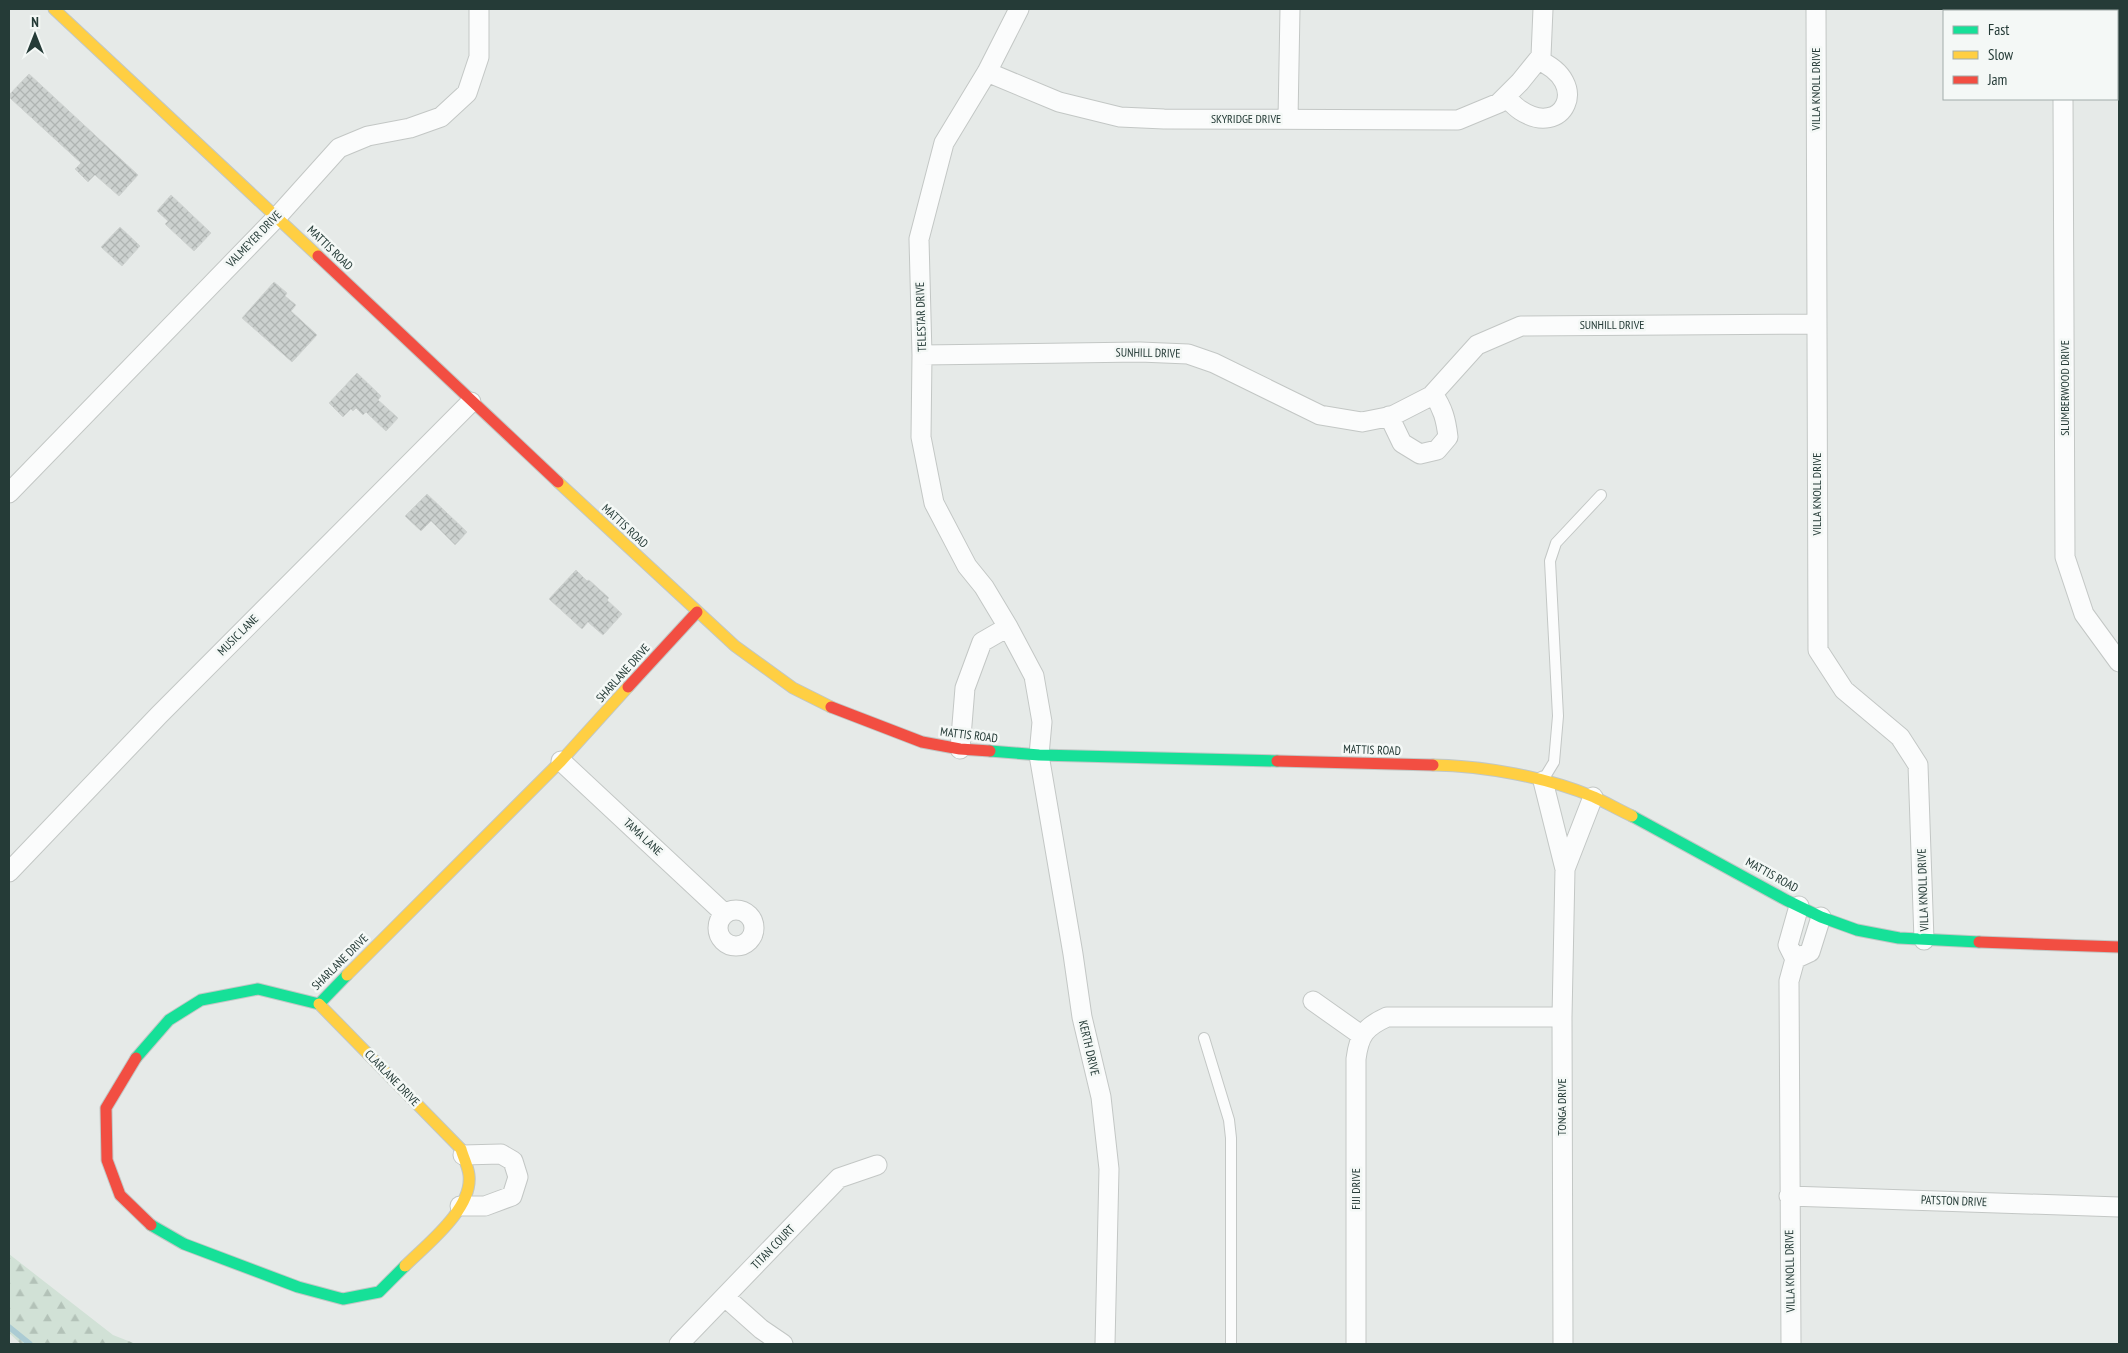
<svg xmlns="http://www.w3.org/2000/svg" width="2128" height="1353" viewBox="0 0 2128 1353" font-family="'PT Sans Narrow',sans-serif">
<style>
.forest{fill:url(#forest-firs)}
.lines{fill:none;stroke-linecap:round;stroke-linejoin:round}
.stream{stroke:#abcbd3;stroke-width:5.5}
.building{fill:url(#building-cross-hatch);stroke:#cfd3d1}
.lane-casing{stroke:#c3c7c5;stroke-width:12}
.street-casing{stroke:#c3c7c5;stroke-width:21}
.fast-casing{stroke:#c1c7c5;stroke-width:13}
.slow-casing{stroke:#c1c7c5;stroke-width:13}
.jam-casing{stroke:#c1c7c5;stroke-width:13}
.lane{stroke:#fbfcfc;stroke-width:10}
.street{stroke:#fbfcfc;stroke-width:19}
.fast{stroke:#16e098;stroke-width:11}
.slow{stroke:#ffcf43;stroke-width:11}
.jam{stroke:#f24e42;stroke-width:11}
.labels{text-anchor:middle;stroke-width:5;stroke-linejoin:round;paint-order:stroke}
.street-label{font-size:12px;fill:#253b37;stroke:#f4f8f6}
</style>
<defs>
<pattern id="forest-firs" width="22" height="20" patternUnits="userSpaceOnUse" patternTransform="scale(1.25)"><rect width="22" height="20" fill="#d1e1d6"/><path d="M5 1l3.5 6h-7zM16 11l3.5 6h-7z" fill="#b3c2b8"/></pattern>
<pattern id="building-cross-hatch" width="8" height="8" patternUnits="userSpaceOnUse" patternTransform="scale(1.25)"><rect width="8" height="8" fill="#ccd1cf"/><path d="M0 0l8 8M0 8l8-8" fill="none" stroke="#afb4b2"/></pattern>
</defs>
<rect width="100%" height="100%" fill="#e6eae8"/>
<!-- forest -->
<path class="forest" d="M9 1254 113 1335 136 1344H21L9 1333Z"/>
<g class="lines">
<!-- stream -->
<path class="stream" d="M9 1327 30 1344"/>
</g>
<!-- building -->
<path class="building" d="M29 74 138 175 119 196 95 175 88 182 75 169 81 163 9 97V95Z
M171 195 211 233 194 251 165 224 168 221 157 211Z
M120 227 140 246 122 266 101 247Z
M274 282 287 293 285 296 296 305 291 311 317 335 292 362 242 318Z
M357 373 381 396 378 400 398 418 386 431 366 412 363 415 356 408 353 411 351 409 343 417 329 403Z
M427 494 467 532 455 545 431 521 421 531 405 516Z
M576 570 587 581 589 580 609 598 607 600 622 614 603 635 588 622 582 629 549 599Z"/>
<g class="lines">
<defs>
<path id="lane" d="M1543 780 1554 762 1558 716 1550 561 1556 543 1601 495
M1204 1038 1229 1120 1231 1138V1344"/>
<path id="street" d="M1019 9 987 72 944 143 919 239 922 355 921 437 934 503 967 566 984 587 1008 627 1034 676 1042 722 1039 755 1073 954 1082 1017 1101 1097 1109 1169 1105 1344
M1816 9 1818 650 1844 690 1900 737 1918 765 1924 940
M2063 9V11
M987 72 1059 102 1120 117 1164 119 1458 120 1499 103 1520 82 1541 56 1543 9
M1506 97C1510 101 1515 107 1520 110 1563 139 1592 83 1538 60
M2063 99 2065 557 2084 614 2119 662
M1288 119 1290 9
M922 355 1140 352 1188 354 1214 363 1320 415 1362 422 1392 416 1431 396 1477 345 1521 326 1817 324
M1389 416 1402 443 1420 454 1437 450 1448 437C1446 420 1443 408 1433 394
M9 493 277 217 339 148 368 136 410 128 441 117 467 93 479 57V9
M960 749 965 688 982 642 1008 627
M561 761 725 914
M1543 781 1565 869 1562 1017 1563 1344
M1565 869 1593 797
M9 872 159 715 471 402
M718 928a18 18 0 1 1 36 0a18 18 0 1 1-36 0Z
M1795 959 1810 952 1821 917
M1313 1001 1361 1035
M1789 1196 2119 1207
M460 1206H485L512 1196 518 1177 513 1161 501 1154 463 1155
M725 1297 761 1329 783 1344
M679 1344 839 1178 877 1165
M1356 1344V1059C1359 1035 1365 1027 1387 1017H1562
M1791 1344 1789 981 1795 959 1788 945 1799 906"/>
<path id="fast" d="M990 751 1039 755 1277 761
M1632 816 1786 900 1821 917 1857 930 1899 938 1979 942
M136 1058 169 1020 201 1000 258 989 319 1004 347 975
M151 1225 184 1244 298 1287 343 1299 379 1292 405 1266"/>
<path id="slow" d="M54 9 318 256
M558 482 735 646 793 688 831 707
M1433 765C1485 766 1546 777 1594 797 1607 803 1619 810 1632 816
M347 975 561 761 628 687
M319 1004 461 1149C463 1157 468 1166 469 1175 473 1209 427 1244 405 1266"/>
<path id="jam" d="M318 256 558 482
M628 687 697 612
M831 707 922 742 960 749 990 751
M1277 761 1433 765
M1979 942 2119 947
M136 1058 106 1108 107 1160 120 1195 151 1225"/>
</defs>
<!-- lane casing -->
<use href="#lane" class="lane-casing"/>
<!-- street casing -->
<use href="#street" class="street-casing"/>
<!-- fast casing -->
<use href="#fast" class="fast-casing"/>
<!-- slow casing -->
<use href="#slow" class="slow-casing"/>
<!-- jam casing -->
<use href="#jam" class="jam-casing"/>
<!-- lane -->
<use href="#lane" class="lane"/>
<!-- street -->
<use href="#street" class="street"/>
<!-- fast -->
<use href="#fast" class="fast"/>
<!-- slow -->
<use href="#slow" class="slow"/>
<!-- jam -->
<use href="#jam" class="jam"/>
</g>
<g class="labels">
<!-- street labels -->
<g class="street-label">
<text transform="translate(1816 89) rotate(-90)" y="4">VILLA KNOLL DRIVE</text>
<text x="1246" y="123">SKYRIDGE DRIVE</text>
<text transform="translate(254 239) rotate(-46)" y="4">VALMEYER DRIVE</text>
<text transform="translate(330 248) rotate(44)" y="4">MATTIS ROAD</text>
<text transform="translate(921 317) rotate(-92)" y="4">TELESTAR DRIVE</text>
<text x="1612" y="329">SUNHILL DRIVE</text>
<text transform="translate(1148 353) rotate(1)" y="4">SUNHILL DRIVE</text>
<text transform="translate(2065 388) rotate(-90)" y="4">SLUMBERWOOD DRIVE</text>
<text transform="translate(1817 494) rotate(-90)" y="4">VILLA KNOLL DRIVE</text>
<text transform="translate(625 526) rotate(43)" y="4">MATTIS ROAD</text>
<text transform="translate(238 635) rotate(-45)" y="4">MUSIC LANE</text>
<text transform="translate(623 673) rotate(-48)" y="4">SHARLANE DRIVE</text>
<text transform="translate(969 735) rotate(7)" y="4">MATTIS ROAD</text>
<text transform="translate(1372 750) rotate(2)" y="4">MATTIS ROAD</text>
<text transform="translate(643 837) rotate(43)" y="4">TAMA LANE</text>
<text transform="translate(1772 875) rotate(29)" y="4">MATTIS ROAD</text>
<text transform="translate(1923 890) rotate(-92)" y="4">VILLA KNOLL DRIVE</text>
<text transform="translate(340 962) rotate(-45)" y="4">SHARLANE DRIVE</text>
<text transform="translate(1089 1048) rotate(77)" y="4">KERTH DRIVE</text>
<text transform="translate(392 1078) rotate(46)" y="4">CLARLANE DRIVE</text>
<text transform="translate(1562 1107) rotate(-90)" y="4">TONGA DRIVE</text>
<text transform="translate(1356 1189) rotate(-90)" y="4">FIJI DRIVE</text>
<text transform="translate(1954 1201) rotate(2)" y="4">PATSTON DRIVE</text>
<text transform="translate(773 1247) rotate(-46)" y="4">TITAN COURT</text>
<text transform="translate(1790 1271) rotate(-91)" y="4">VILLA KNOLL DRIVE</text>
</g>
</g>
<!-- border -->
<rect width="2128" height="1353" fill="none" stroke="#253b37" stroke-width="20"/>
<!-- legend -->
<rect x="1943" y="10" width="175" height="90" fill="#f4f8f6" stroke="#a1acaa"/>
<rect x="1953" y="26" width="25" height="8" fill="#16e098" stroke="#a1acaa"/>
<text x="1988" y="35" font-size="15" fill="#253b37">Fast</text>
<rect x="1953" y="51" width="25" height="8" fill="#ffcf43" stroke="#a1acaa"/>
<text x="1988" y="60" font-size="15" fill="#253b37">Slow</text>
<rect x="1953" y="76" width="25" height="8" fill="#f24e42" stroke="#a1acaa"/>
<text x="1988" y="85" font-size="15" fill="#253b37">Jam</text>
<!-- north arrow -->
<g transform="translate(35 35)" stroke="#f4f8f6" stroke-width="4" paint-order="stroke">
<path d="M0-4L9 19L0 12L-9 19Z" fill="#253b37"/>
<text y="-8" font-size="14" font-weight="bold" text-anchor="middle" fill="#253b37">N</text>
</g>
</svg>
